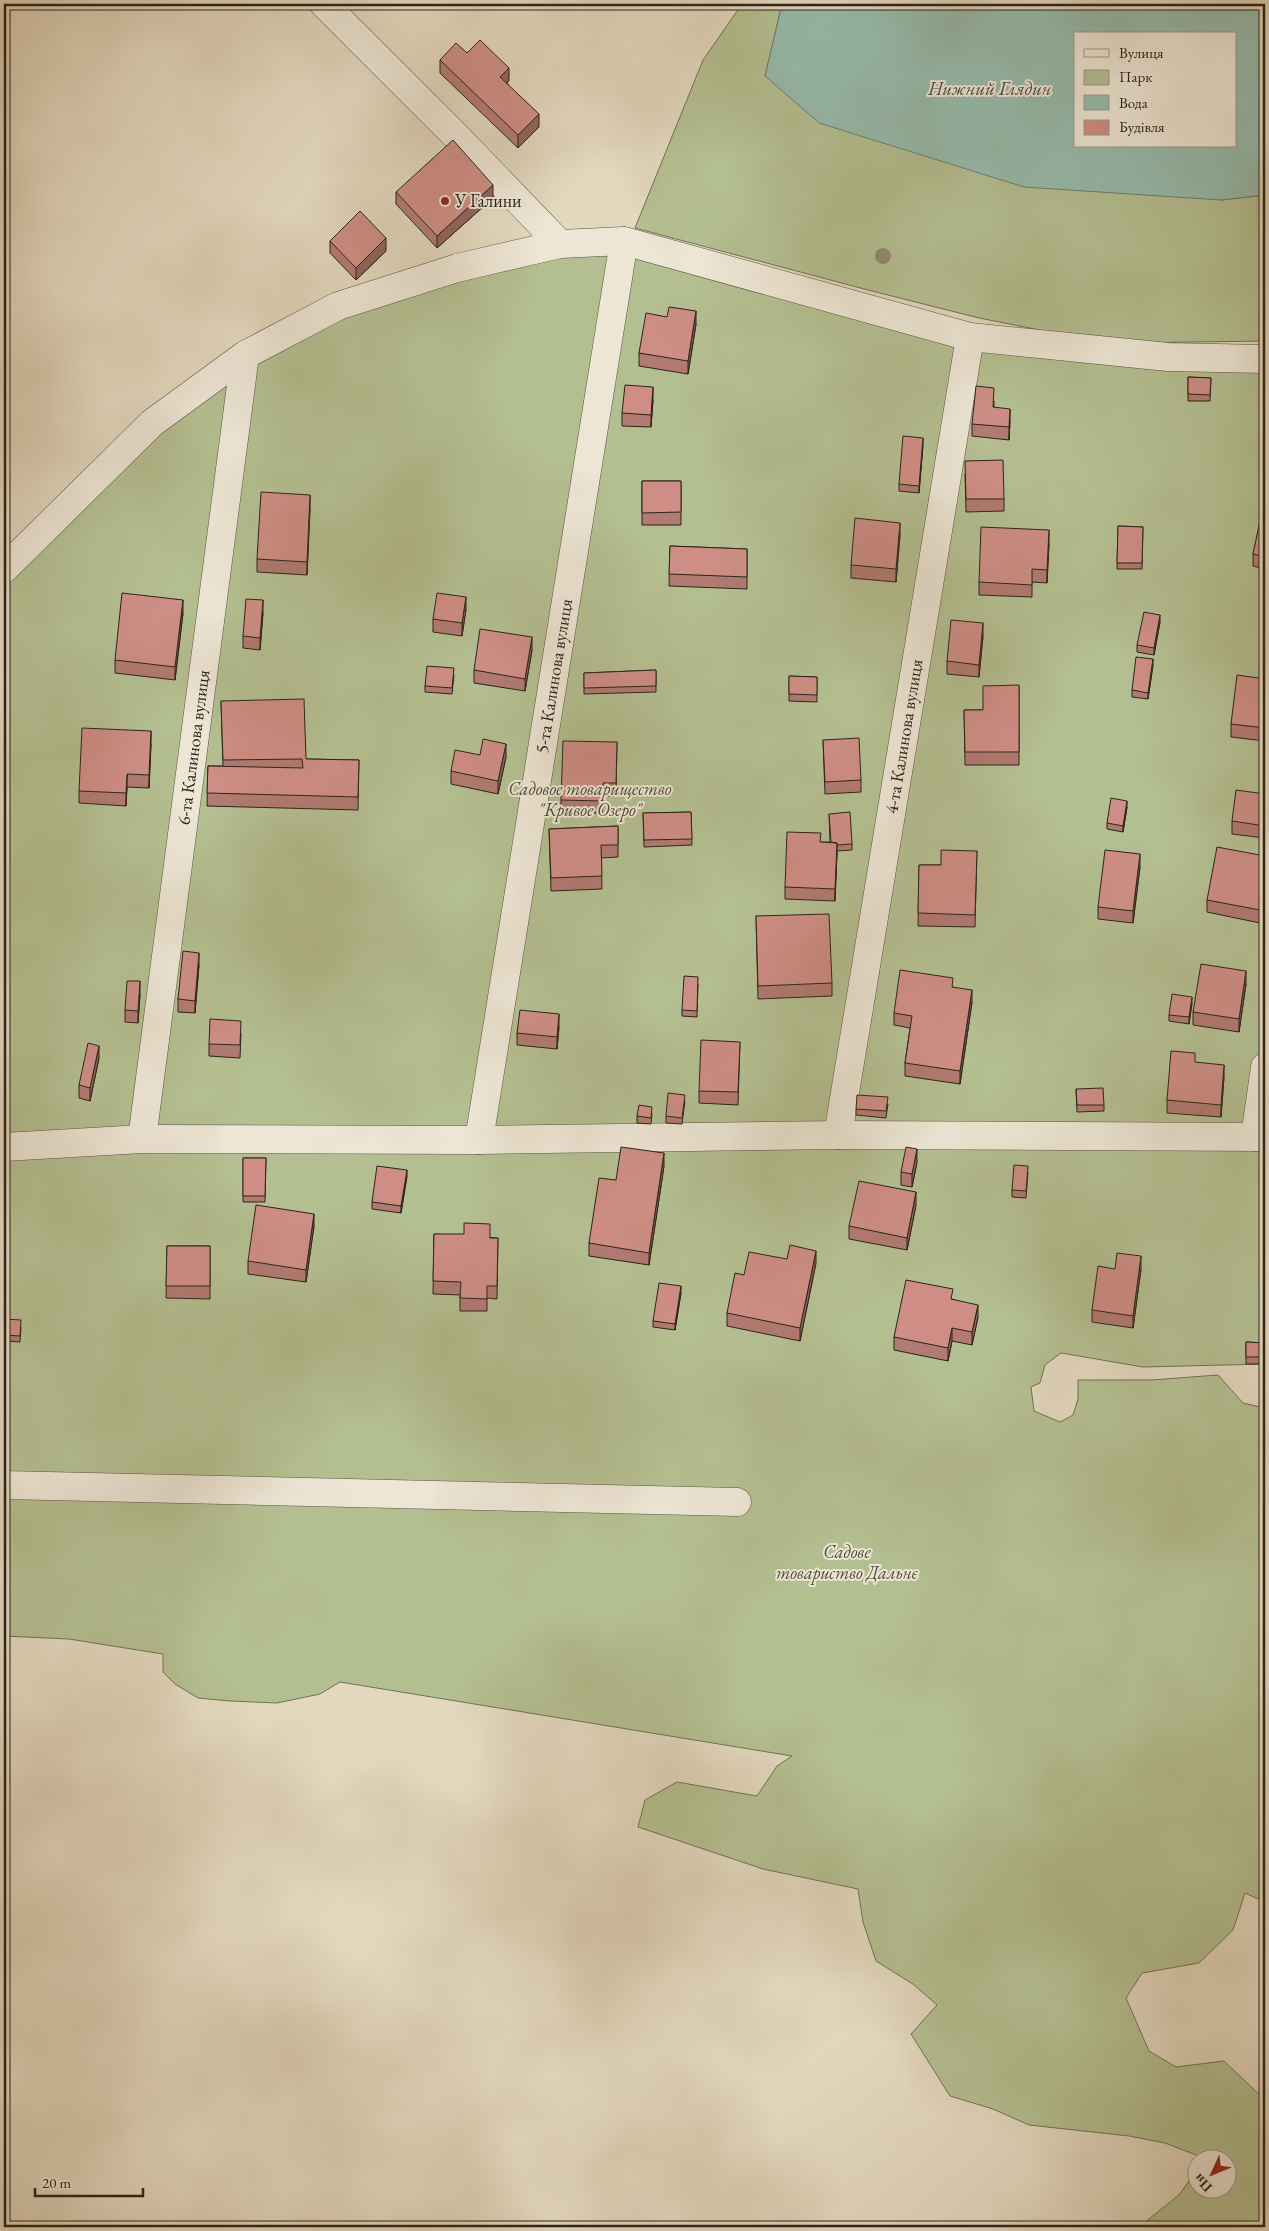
<svg xmlns="http://www.w3.org/2000/svg" width="1269" height="2231" viewBox="0 0 1269 2231" font-family="'EB Garamond',serif">
<style>
.green{fill:#b4bf91;stroke:#707156}
.water{fill:#96bbac;stroke:#6c7e72;fill-rule:evenodd}
.lines{fill:none;stroke-linecap:round;stroke-linejoin:round}
.minor-casing{stroke:#5a5043;stroke-width:29}
.minor{stroke:#ede6d5;stroke-width:28}
.tree{fill:#918a74}
.wall{fill:#b17a72;stroke:#2c231a}
.shaded-wall{fill:#90635d;stroke:#2c231a}
.building{fill:#ce8e85;stroke:#2c231a}
.poi-dot{fill:#8f2418;stroke:#ede6d5;stroke-width:2}
.labels{text-anchor:middle;stroke-width:4;stroke-linejoin:round;paint-order:stroke}
.poi-label{font-size:18px;fill:#2c231a;stroke:#ede6d5;text-anchor:start}
.street-label{font-size:18px;fill:#2c231a;stroke:#ede6d5}
.park-label{font-size:18px;font-style:italic;fill:#4e4a38;stroke:#ede6d5}
.water-label{font-size:19px;font-style:italic;fill:#4c5146;stroke:#ede6d5}
</style>
<rect width="100%" height="100%" fill="#e3d8be"/>
<filter id="stains"><feTurbulence type="fractalNoise" baseFrequency=".004" numOctaves="4"/><feColorMatrix values="0 0 0 0 .2 0 0 0 0 .09 0 0 0 0 .02 0 0 0 .5 -.17"/></filter>
<radialGradient id="worn" r=".72"><stop offset=".6" stop-color="#630" stop-opacity="0"/><stop offset="1" stop-color="#630" stop-opacity=".3"/></radialGradient>
<!-- green -->
<path class="green" d="M742 4H782L765 76 1221 200 1265 195V341L1122 343 1055 333 979 318 868 290 635 228 703 60Z
M624 241 970 337 1265 359V1364L1143 1367 1061 1353 1045 1365 1040 1383 1031 1387 1034 1411 1060 1422 1073 1415 1078 1399V1380H1151L1218 1375 1243 1403 1265 1408V1844L1260 1855 1265 1856V1902L1245 1893 1233 1930 1199 1963 1142 1973 1126 1998 1149 2051 1176 2067 1224 2061 1265 2100V2227H1139L1179 2195 1196 2171V2188H1226V2158H1204L1165 2143 1129 2136 1029 2125 993 2109 950 2096 911 2034 937 2005 913 1984 876 1961 863 1922 858 1889 763 1869 638 1827 645 1800 677 1782 757 1796 777 1766 792 1756 340 1682 320 1694 277 1703 230 1701 198 1698 175 1684 163 1672V1654L69 1639 4 1636V569L152 423 338 306Z"/>
<!-- water -->
<path class="water" d="M782 4H1265V195L1221 200 1024 187 819 123 765 76ZM1075 34H1235V146H1075Z"/>
<g class="lines">
<defs>
<g id="minor">
<path d="M324 4 458 138 560 244"/>
<path d="M4 569 152 423 245 355 338 306 457 268 560 244 624 241 970 337 1168 357 1265 359"/>
<path id="s1" d="M838 1135 970 337"/>
<path d="M1255 1137 1265 1067"/>
<path id="s2" d="M142 1139 245 355"/>
<path id="s3" d="M479 1140 624 241"/>
<path d="M4 1147 142 1139 479 1140 838 1135 1265 1137"/>
<path d="M4 1485 737 1502"/>
</g>
</defs>
<!-- minor casing -->
<use href="#minor" class="minor-casing"/>
<!-- minor -->
<use href="#minor" class="minor"/>
</g>
<!-- trees -->
<circle class="tree" cx="883" cy="256" r="8"/>
<!-- wall -->
<path class="wall" d="M467 53 509 81 507 83 539 127 518 148 440 73V60Z
M396 192 493 198 437 248 396 204Z
M330 241 386 251 356 280 330 253Z
M667 317 696 324 688 374 639 366V353Z
M1188 377 1211 378 1210 401H1188Z
M653 400 651 427 622 426V413Z
M994 401V407L1010 421 1009 440 972 436V424Z
M923 445 919 493 899 491V484Z
M965 474 1004 499V511L966 512Z
M642 481H681V525H642Z
M1265 503V569L1253 566V554Z
M310 508 307 575 257 572V559Z
M1118 526 1143 527 1142 569H1117Z
M900 535 896 582 851 578V565Z
M1049 543 1047 583 1032 582V597L979 595V582Z
M670 546 747 549V589L669 586Z
M1265 591V619H1264V607Z
M466 609 462 636 433 632V619Z
M183 613 175 680 115 673V660Z
M263 613 260 650 243 648V636Z
M1160 622 1154 655 1137 652V645Z
M983 636 979 677 947 674V661Z
M532 650 525 691 474 683V670Z
M1153 665 1148 699 1132 697V690Z
M656 670V692L584 694V673Z
M454 675 452 694 425 692V686Z
M789 676 817 677V702L789 701Z
M1265 679V741L1231 737V724Z
M1019 685V765H965L964 710H983Z
M221 701 306 759 359 760 358 810 207 806 208 766H223Z
M823 740 861 780V792L825 794Z
M617 742 616 796H603L602 813H561V800Z
M151 744 149 788 127 787 126 806 79 803V791Z
M480 755 506 757 498 794 451 784V771Z
M1265 794V838L1232 834V821Z
M1127 807 1123 832 1107 829V823Z
M691 812 692 845 644 847 643 813Z
M829 814 852 844V850L837 851 835 901 785 899V887L821 842H830Z
M618 826V857L601 858 602 889 551 891 549 829Z
M977 851 975 927 918 926 919 865H941Z
M1265 856 1260 923 1207 912V900Z
M1140 867 1133 923 1098 919V907Z
M756 916 832 983V996L758 999Z
M199 965 195 1013 178 1012V999Z
M698 984 697 1017 682 1016V1010Z
M1246 984 1239 1032 1193 1025V1012Z
M953 987 972 1002 960 1084 905 1076V1063L910 1028 894 1025V1013Z
M140 994 138 1023 125 1022V1010Z
M1192 1003 1189 1024 1169 1021V1015Z
M559 1027 557 1049 517 1045V1033Z
M241 1033 240 1058 209 1056V1044Z
M740 1042 738 1105 699 1103V1091Z
M99 1058 90 1101 79 1098V1085Z
M1195 1062 1224 1077 1221 1117 1167 1113V1100Z
M1076 1089 1104 1105V1111L1077 1112Z
M685 1101 682 1124 666 1123V1116Z
M888 1104 886 1118 856 1115V1109Z
M652 1114 651 1124 637 1123V1116Z
M243 1158H266L265 1202H243Z
M917 1162 912 1187 901 1185V1172Z
M664 1166 649 1265 589 1256V1243L616 1180Z
M1028 1172 1026 1198 1012 1197V1190Z
M407 1176 401 1213 372 1209V1202Z
M916 1205 907 1250 849 1239V1226Z
M314 1226 306 1282 248 1274V1261Z
M434 1234 498 1238 497 1299 487 1298V1311H460V1295L433 1294Z
M167 1246H210V1299L166 1298Z
M787 1259 816 1263 800 1341 727 1326V1313L744 1275Z
M1115 1269H1141L1133 1328 1092 1322V1310Z
M681 1293 675 1330 653 1327V1321Z
M953 1299 978 1317 972 1345 952 1341 948 1361 894 1350V1337Z
M1265 1306V1330H1264V1317Z
M4 1319 21 1327 20 1342 4 1341Z
M1246 1342 1265 1343V1364H1246Z"/>
<!-- shaded-wall -->
<path class="shaded-wall" d="M509 68V81L500 89V77Z
M539 114V127L518 148V135Z
M493 185V198L437 248V236Z
M386 238V251L356 280V268Z
M696 311V324L688 374V361Z
M653 387V400L651 427V415Z
M1010 409V421L1009 440V427Z
M923 438V445L919 493V486Z
M310 495V508L307 575V562Z
M900 523V535L896 582V569Z
M1049 530V543L1047 583V570Z
M466 597V609L462 636V623Z
M183 600V613L175 680V667Z
M263 600V613L260 650V638Z
M1160 615V622L1154 655V648Z
M983 623V636L979 677V665Z
M532 637V650L525 691V679Z
M1153 659V665L1148 699V693Z
M151 731V744L149 788V775Z
M506 744V757L498 794V781Z
M127 774V787L126 806V793Z
M1127 801V807L1123 832V826Z
M837 843V855L835 901V889Z
M1140 854V867L1133 923V911Z
M1265 881V894L1260 923V910Z
M199 953V965L195 1013V1001Z
M1246 971V984L1239 1032V1019Z
M140 981V994L138 1023V1011Z
M972 990V1002L960 1084V1071Z
M1192 997V1003L1189 1024V1017Z
M559 1014V1027L557 1049V1037Z
M99 1046V1058L90 1101V1088Z
M1224 1065V1077L1221 1117V1105Z
M917 1149V1162L912 1187V1174Z
M664 1153V1166L649 1265V1253Z
M407 1170V1176L401 1213V1206Z
M916 1192V1205L907 1250V1238Z
M314 1214V1226L306 1282V1270Z
M816 1251V1263L800 1341V1328Z
M1141 1256V1269L1133 1328V1316Z
M681 1286V1293L675 1330V1324Z
M978 1305V1317L972 1345V1332Z
M952 1328V1341L948 1361V1348Z"/>
<!-- building -->
<path class="building" d="M480 40 509 68 500 77 539 114 518 135 440 60 456 43 467 53Z
M453 140 493 185 437 236 396 192Z
M360 211 386 238 356 268 330 241Z
M669 307 696 311 688 361 639 353 646 313 667 317Z
M1188 377 1211 378 1210 395 1188 394Z
M625 385 653 387 651 415 622 413Z
M976 386 994 388 993 407 1010 409 1009 427 972 424Z
M903 436 923 438 919 486 899 484Z
M1003 460 1004 499H966L965 461Z
M642 481H681V512L642 513Z
M261 492 310 495 307 562 257 559Z
M1264 502 1265 503V557L1253 554Z
M855 518 900 523 896 569 851 565Z
M1118 526 1143 527 1142 563H1117Z
M981 527 1049 530 1047 570 1032 569V585L979 582Z
M670 546 747 549V577L669 574Z
M1265 591V607H1264Z
M122 593 183 600 175 667 115 660Z
M437 593 466 597 462 623 433 619Z
M246 599 263 600 260 638 243 636Z
M1144 612 1160 615 1154 648 1137 645Z
M951 620 983 623 979 665 947 661Z
M480 629 532 637 525 679 474 670Z
M1136 657 1153 659 1148 693 1132 690Z
M427 666 454 668 452 688 425 686Z
M656 670V686L584 688V673Z
M1237 675 1265 679V728L1231 724Z
M789 676 817 677V695L789 694Z
M1019 685V752H965L964 710H983V686Z
M304 699 306 759 359 760 358 797 207 793 208 766 303 768 302 759 223 760 221 701Z
M82 728 151 731 149 775 127 774 126 793 79 791Z
M859 738 861 780 825 782 823 740Z
M483 739 506 744 498 781 451 771 455 750 480 755Z
M563 741 617 742 616 783H603L602 801 561 800Z
M1236 790 1265 794V826L1232 821Z
M1111 798 1127 801 1123 826 1107 823Z
M691 812 692 839 644 840 643 813Z
M850 812 852 844 837 845V843L831 842 829 814Z
M618 826V845H601L602 876 551 878 549 829Z
M787 832 821 833 820 842 837 843 835 889 785 887Z
M1217 847 1265 856V881L1260 910 1207 900Z
M941 850 977 851 975 915 918 913 919 865H941Z
M1105 850 1140 854 1133 911 1098 907Z
M829 914 832 983 758 986 756 916Z
M183 951 199 953 195 1001 178 999Z
M1201 964 1246 971 1239 1019 1193 1012Z
M900 970 953 978 952 987 972 990 960 1071 905 1063 912 1016 894 1013Z
M684 976 698 977 697 1011 682 1010Z
M127 981H140L138 1011 125 1010Z
M1172 994 1192 997 1189 1017 1169 1015Z
M520 1010 559 1014 557 1037 517 1033Z
M210 1019 241 1021 240 1045 209 1044Z
M701 1040 740 1042 738 1092 699 1091Z
M88 1043 99 1046 90 1088 79 1085Z
M1171 1051 1195 1053V1062L1224 1065 1221 1105 1167 1100Z
M1103 1088 1104 1105H1077L1076 1089Z
M668 1093 685 1095 682 1118 666 1116Z
M857 1095 888 1097 886 1111 856 1109Z
M639 1105 652 1107 651 1118 637 1116Z
M621 1147 664 1153 649 1253 589 1243 599 1178 616 1180Z
M906 1147 917 1149 912 1174 901 1172Z
M243 1158H266L265 1196H243Z
M1014 1165 1028 1166 1026 1191 1012 1190Z
M377 1166 407 1170 401 1206 372 1202Z
M859 1181 916 1192 907 1238 849 1226Z
M256 1205 314 1214 306 1270 248 1261Z
M464 1223 490 1224V1238H498L497 1286H487V1299L460 1298 461 1282 433 1281 434 1234H464Z
M790 1245 816 1251 800 1328 727 1313 735 1273 744 1275 749 1252 787 1259Z
M167 1246H210V1286H166Z
M1117 1253 1141 1256 1133 1316 1092 1310 1098 1266 1115 1269Z
M906 1280 953 1289 951 1299 978 1305 972 1332 952 1328 948 1348 894 1337Z
M659 1283 681 1286 675 1324 653 1321Z
M4 1319 21 1320 20 1336 4 1335Z
M1246 1342 1265 1343V1357H1246Z"/>
<!-- markers -->
<circle class="poi-dot" cx="445" cy="201" r="5"/>
<g class="labels">
<!-- poi labels -->
<g class="poi-label">
<text x="455" y="207">У Галини</text>
</g>
<!-- street labels -->
<g class="street-label">
<text dy="6" stroke="none"><textPath href="#s3" startOffset="470">5-та Калинова вулиця</textPath></text>
<text dy="6" stroke="none"><textPath href="#s1" startOffset="404">4-та Калинова вулиця</textPath></text>
<text dy="6" stroke="none"><textPath href="#s2" startOffset="395">6-та Калинова вулиця</textPath></text>
</g>
<!-- park labels -->
<g class="park-label">
<text x="590" y="795">Садовое товарищество<tspan x="590" dy="21">"Кривое Озеро"</tspan></text>
<text x="847" y="1558">Садове<tspan x="847" dy="21">товариство Дальнє</tspan></text>
</g>
<!-- water labels -->
<g class="water-label">
<text x="990" y="95">Нижний Глядин</text>
</g>
</g>
<!-- margin -->
<rect width="1269" height="2231" fill="none" stroke="#e3d8be" stroke-width="20"/>
<rect x="5" y="5" width="1259" height="2221" fill="none" stroke="#2c231a" stroke-width="2.5"/>
<rect x="10" y="10" width="1249" height="2211" fill="none" stroke="#2c231a"/>
<!-- legend -->
<rect x="1074" y="32" width="162" height="115" fill="#ede6d5" stroke="#a0988a"/>
<rect x="1084" y="49" width="25" height="8" fill="#ede6d5" stroke="#a0988a"/>
<text x="1119" y="58" font-size="15" fill="#2c231a">Вулиця</text>
<rect x="1084" y="70" width="25" height="15" fill="#b4bf91" stroke="#a0988a"/>
<text x="1119" y="82" font-size="15" fill="#2c231a">Парк</text>
<rect x="1084" y="95" width="25" height="15" fill="#96bbac" stroke="#a0988a"/>
<text x="1119" y="108" font-size="15" fill="#2c231a">Вода</text>
<rect x="1084" y="120" width="25" height="15" fill="#ce8e85" stroke="#a0988a"/>
<text x="1119" y="132" font-size="15" fill="#2c231a">Будівля</text>
<!-- north arrow -->
<g transform="translate(1212 2174) rotate(226)"><circle r="24" fill="#ede6d5" stroke="#a0988a"/>
<path d="M0-4L9 19L0 12L-9 19Z" fill="#8f2418"/>
<text y="-8" font-size="14" font-weight="bold" text-anchor="middle" fill="#2c231a">Пн</text>
</g>
<!-- scale -->
<path d="M35 2188v8h108v-8" fill="none" stroke="#2c231a" stroke-width="2.5"/>
<text x="42" y="2188" font-size="15" fill="#2c231a" stroke="#ede6d5" stroke-width="4" paint-order="stroke">20 m</text>
<rect width="100%" height="100%" filter="url(#stains)"/>
<rect width="100%" height="100%" fill="url(#worn)"/>
</svg>
